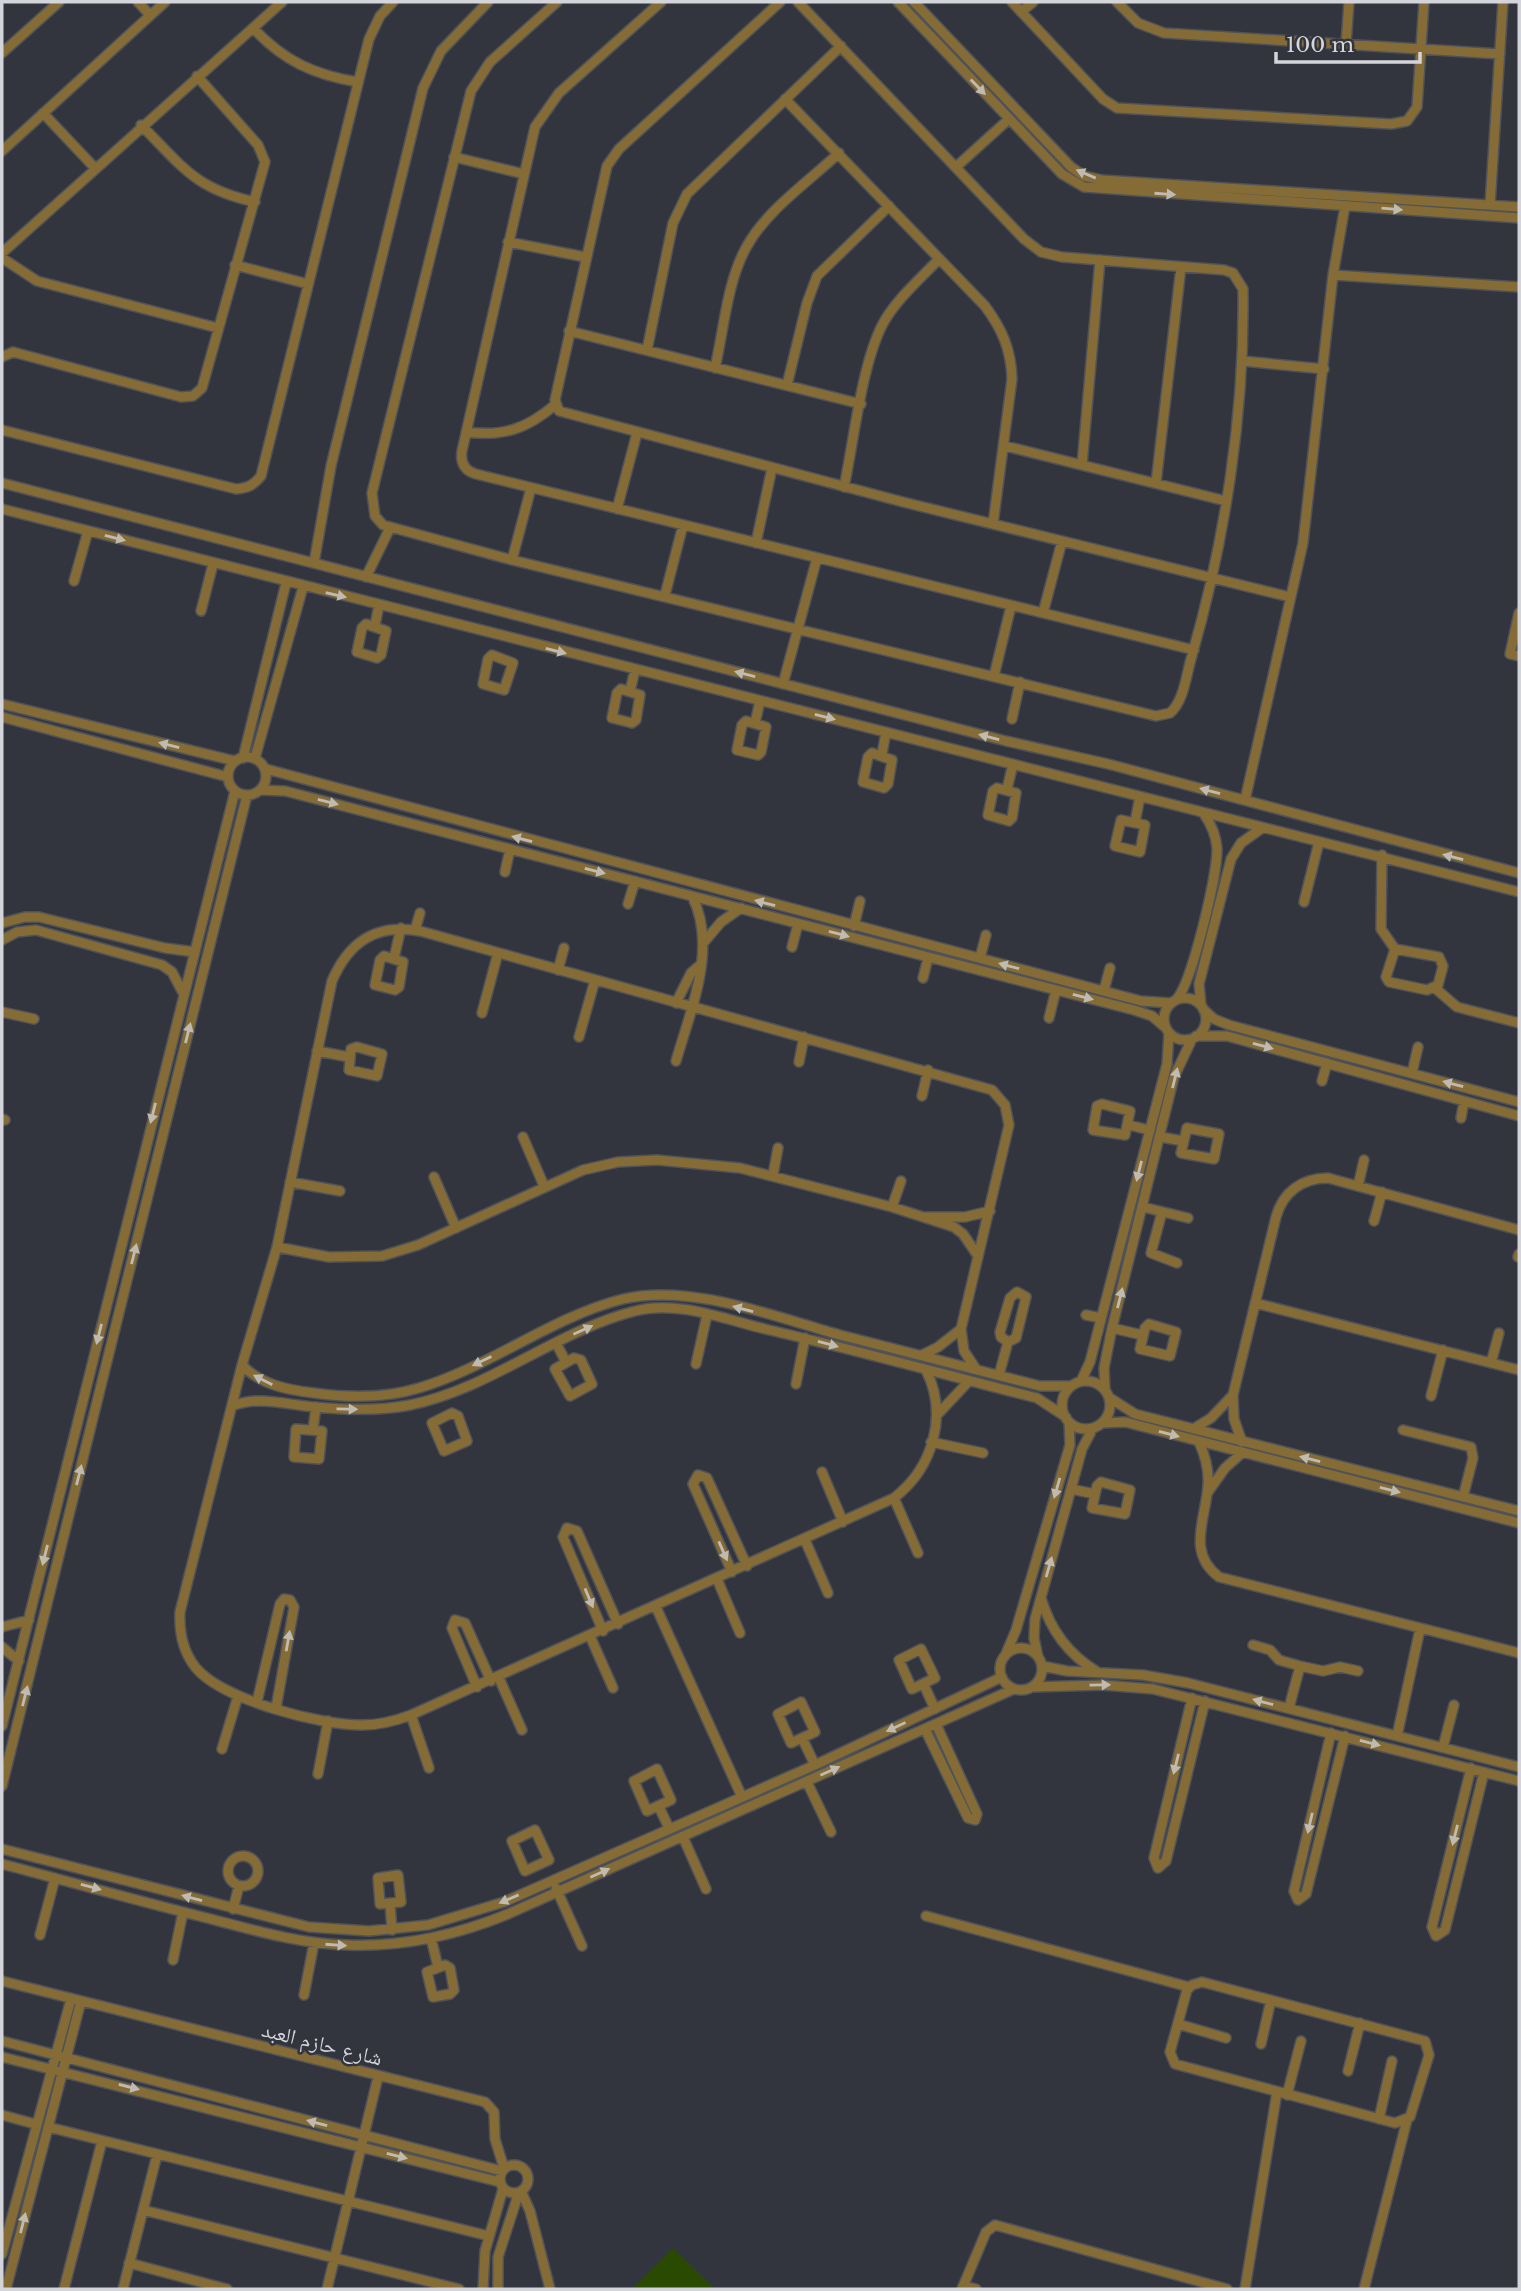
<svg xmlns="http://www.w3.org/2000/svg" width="1521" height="2291" viewBox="0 0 1521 2291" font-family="'Libre Baskerville','Noto Naskh Arabic',serif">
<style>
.green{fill:#2b4a01}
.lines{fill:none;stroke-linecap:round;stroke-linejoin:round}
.street-casing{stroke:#4f5259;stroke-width:12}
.street{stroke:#856c36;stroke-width:9}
.oneway{fill:#c0bbb1}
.labels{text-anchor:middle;stroke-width:5;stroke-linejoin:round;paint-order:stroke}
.street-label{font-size:21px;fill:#d4d5da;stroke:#32353d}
</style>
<rect width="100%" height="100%" fill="#32353d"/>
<!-- green -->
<path class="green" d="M673 2248 715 2289H632Z"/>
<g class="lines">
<defs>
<path id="street" d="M138 2 150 15
M557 2 490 62 471 91 372 493 375 516 383 525 512 560 1156 716 1170 713C1184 701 1186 676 1191 659 1225 541 1245 412 1243 289L1233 273 1224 270 1062 257 1041 252 1024 239 798 2
M661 2 559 93 535 127 462 451C460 463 465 471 476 474L1194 650
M780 2 619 149 607 166 555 400 559 411 903 502 1290 597
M898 2 1062 174 1084 187 1519 218
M914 2 1071 167 1084 176 1102 180 1519 207
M1012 2 1103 99 1117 108 1391 124 1407 121 1417 107 1424 2
M1117 2 1138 23 1164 33 1500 54
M1021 12 1033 2
M253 28C284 61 314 75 358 82
M1346 44 1349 2
M2 53 59 2
M785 99 985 306C1002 329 1011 349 1012 379L993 524
M43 113 94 167
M141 125C183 167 195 189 255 202
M2 151 165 2
M454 157 524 174
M956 167 1009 119
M1490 205 1503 2
M508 242 585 257
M2 253 282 2
M2 258 37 281 218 328
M235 265 308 284
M1333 275 1519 287
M569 331 861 404
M647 350 673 223 687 194 841 46
M2 357 13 352 181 397 193 396 202 388 265 162 258 145 197 76
M1243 361 1324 369
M715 368C724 329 727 281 747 246 767 210 809 181 839 153
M787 385 807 303 817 276 889 206
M2 430 236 489C247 488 253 486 261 476L369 39 380 16 393 2
M466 432C503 437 527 429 556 404
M1005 446 1226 501
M1082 465 1100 260
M2 483 1006 741 1108 764 1519 873
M1156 483 1181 267
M844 487C854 441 862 359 885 320 899 297 921 278 939 259
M2 509 1519 892
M617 509 637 433
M756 543 772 468
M512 560 531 488
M314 563 331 466 423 88 441 51 488 2
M366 577 390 528
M74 581 88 531
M665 595 683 525
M201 611 213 564
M1043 613 1062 541
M1519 613 1510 654 1519 656
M366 624 386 631 381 655 377 658 357 652 362 628Z
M375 625 379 605
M492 655 513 663 504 690 483 684 488 659Z
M994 676 1011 606
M783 684 817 558
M621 689 640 695 636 720 632 723 612 718 617 693Z
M630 691 635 670
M2 704 235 761
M2 717 228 777
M1012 719 1020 682
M746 721 766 727 761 752 758 755 737 750 742 725Z
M755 723 760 701
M872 753 892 760 888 784 884 788 863 782 868 757Z
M882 754 886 732
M228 776a19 19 0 1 1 38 0a19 19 0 1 1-38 0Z
M243 758 286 583
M255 758 303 587
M266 769 1141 1001 1171 1003
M997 788 1016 793 1012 818 1009 821 988 815 993 791Z
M1007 789 1013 764
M261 790 285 791 1134 1010 1152 1016 1166 1028
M1245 800 1303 543 1333 275 1345 206
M1121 820 1145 825 1140 852 1115 846Z
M1135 822 1140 797
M1382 855 1381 929 1395 949 1439 957 1443 966 1438 985 1427 990 1389 982 1386 977 1395 949
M505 872 510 849
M1304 902 1319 842
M628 904 635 881
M2 923 25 917H39L165 948 195 952
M854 926 860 901
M415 930 420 913
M2 940 17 932 36 930 162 965 172 972 182 991
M705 941 721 922 741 908
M792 947 798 924
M384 956 403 962 399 987 395 990 375 985 380 960Z
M394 958 401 928
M980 958 986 935
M558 970 564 948
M923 978 928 958
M1435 988 1457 1007 1519 1023
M1104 990 1110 968
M1164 1019a21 21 0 1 1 42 0a21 21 0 1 1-42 0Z
M1177 999C1192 981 1218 874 1217 848 1216 835 1211 824 1204 814
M676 1003 691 973 699 966
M1201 1005 1199 984 1231 859 1241 843 1262 828
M1203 1009 1214 1019 1229 1025 1519 1102
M2 1012 34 1019
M482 1013 498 953
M1049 1018 1056 990
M1196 1036H1227L1519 1116
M579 1037 595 980
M357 1047 382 1054 377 1076 349 1070 351 1049Z
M317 1051 349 1057
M676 1061C691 1009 718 947 692 896
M799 1062 804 1037
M1412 1073 1418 1047
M1322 1081 1327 1063
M922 1096 928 1070
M1102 1104 1130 1111 1125 1135 1093 1130 1097 1106Z
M1461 1118 1464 1101
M2 1119 5 1120
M1129 1125 1149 1130
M1187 1128 1219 1134 1214 1159 1181 1153Z
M523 1137 544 1186
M1161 1137 1183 1141
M773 1175 778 1148
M434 1177 456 1228
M290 1182 340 1191
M1358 1186 1364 1160
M892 1207 901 1181
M1143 1207 1188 1218
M1162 1212 1151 1253 1177 1263
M926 1217H965L990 1211
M1374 1221 1382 1192
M277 1247 329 1257 382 1256 418 1245 583 1170 618 1162 657 1160 740 1168 892 1207 954 1227 963 1234 978 1256
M1518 1257 1519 1254
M1017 1292 1026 1297 1016 1338 1008 1342 1001 1337 1000 1332 1010 1298Z
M1255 1303 1519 1370
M1086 1315 1101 1318
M1149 1324 1176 1332 1170 1356 1140 1349 1145 1328Z
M1112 1328 1142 1335
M556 1343 566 1362
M922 1355 938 1347 961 1329
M574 1358 581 1360 592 1384 570 1396 555 1369Z
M1491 1363 1499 1333
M696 1364 707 1315
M242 1365C261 1385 288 1390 314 1393 349 1398 386 1398 419 1388 490 1367 551 1317 623 1299 690 1283 775 1317 840 1335 907 1352 973 1369 1040 1386H1071
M926 1370C948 1414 934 1467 894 1498L411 1715C395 1721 380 1725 363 1725 322 1726 223 1700 196 1668 183 1652 179 1633 180 1612L242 1365 277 1247 332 981C349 941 377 923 420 931L992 1090 1005 1105 1009 1125 961 1329 964 1351 976 1369
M999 1375 1008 1342
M1081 1381 1090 1362 1167 1064 1169 1033
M1062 1405a24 24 0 1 1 48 0a24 24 0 1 1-48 0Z
M796 1384 805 1338
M1105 1389 1104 1368 1112 1328 1174 1077 1192 1039
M1431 1396 1443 1350
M1110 1398 1135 1414 1519 1511
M232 1406C259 1395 287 1405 315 1407 346 1410 379 1411 410 1405 490 1389 556 1331 635 1311 677 1300 724 1319 765 1329 856 1350 946 1375 1037 1398L1066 1417
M452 1413 458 1416 467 1441 444 1451 432 1423Z
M939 1413 969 1381
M1103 1423 1125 1422 1519 1523
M296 1429 322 1431 319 1459 294 1457Z
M313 1429 316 1407
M1193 1429 1211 1418 1232 1396
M1403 1430 1471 1447 1473 1458 1463 1497
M931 1442 983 1453
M1199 1442C1205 1455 1209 1470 1208 1485 1206 1519 1186 1552 1219 1577L1519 1653
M1242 1442 1234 1419 1233 1395 1276 1217C1283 1192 1302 1178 1328 1178L1519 1230
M822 1472 843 1522
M1101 1482 1130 1490 1125 1514 1092 1508 1097 1486Z
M1071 1489 1095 1494
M1208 1492 1225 1468 1242 1453
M894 1498 918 1553
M805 1540 828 1593
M732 1572 693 1484 698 1475 707 1478 747 1566
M717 1579 740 1633
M1041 1598C1050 1629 1068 1654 1096 1671
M656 1607 742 1797
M2 1627 29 1620
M603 1631 563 1537 567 1528 577 1531 618 1624
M590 1636 613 1688
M1253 1645 1270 1650 1279 1660 1300 1666 1323 1671 1340 1667 1358 1671
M2 1647 19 1661
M1000 1669a21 21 0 1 1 42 0a21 21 0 1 1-42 0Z
M921 1649 935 1678 912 1689 899 1660Z
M1005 1656 1016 1630 1070 1445 1069 1422
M1038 1657 1034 1638 1035 1619 1082 1449 1093 1428
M1042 1666 1067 1671 1143 1675 1188 1683 1519 1767
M499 1678 522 1730
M924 1685 935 1709
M477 1687 452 1628 455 1620 465 1623 491 1681
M1032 1687 1103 1685 1153 1689 1519 1781
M1192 1698 1154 1858 1158 1868 1166 1861 1205 1701
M257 1702 280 1604 284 1599 290 1600 294 1607 276 1708
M801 1702 815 1732 791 1743 778 1714Z
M1289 1708 1300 1666
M411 1715 429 1768
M2 1726 235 791
M925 1729 968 1818 975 1820 977 1814 936 1724
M1331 1733 1294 1891 1298 1900 1306 1894 1345 1736
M1397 1736 1420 1629
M803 1740 815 1765
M1443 1747 1454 1705
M222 1749 238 1696
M1471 1768 1432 1927 1436 1936 1445 1930 1484 1772
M657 1769 671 1800 647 1811 634 1781Z
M318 1774 328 1721
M807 1782 831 1832
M2 1786 247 795
M659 1807 669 1828
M535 1830 549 1860 525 1871 512 1841Z
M683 1837 706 1889
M2 1849 309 1927 369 1931 428 1925 504 1902 815 1765 1002 1677
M228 1871a15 15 0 1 1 30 0a15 15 0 1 1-30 0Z
M2 1864C70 1882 139 1901 207 1918 253 1930 300 1944 348 1945 403 1947 457 1935 508 1914L1014 1689
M398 1875 401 1902 380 1904 378 1878Z
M556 1888 582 1946
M390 1904 392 1930
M233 1909 239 1886
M926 1916 1189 1987
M40 1935 55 1878
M431 1938 438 1967
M173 1960 183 1912
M445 1965 450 1968 454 1990 450 1994 433 1997 427 1972Z
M2 1981 485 2102 494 2112 495 2139 504 2168
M1202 1982 1425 2041 1429 2055 1410 2117 1395 2123 1175 2064 1170 2052 1187 1990 1192 1985Z
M304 1995 314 1943
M1178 2024 1226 2038
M2 2041 502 2171
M1261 2044 1271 2000
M2 2057 500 2182
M1348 2071 1360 2023
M1287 2095 1301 2041
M2 2115 35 2124
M1379 2119 1392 2061
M48 2127 489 2236
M500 2179a14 14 0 1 1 28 0a14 14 0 1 1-28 0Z
M521 2191 530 2211 550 2289
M143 2210 459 2289
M2 2254 71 1999
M129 2263 227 2289
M963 2286 976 2289
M6 2289 81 2001
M64 2289 102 2141
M123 2289 157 2155
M327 2289 378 2077
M483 2289 485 2251 503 2189
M498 2289V2257L519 2192
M962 2289 986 2232 995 2225 1227 2289
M1245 2289 1277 2092
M1364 2289 1407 2120"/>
</defs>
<!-- street casing -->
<use href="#street" class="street-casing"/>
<!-- street -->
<use href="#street" class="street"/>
</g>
<!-- one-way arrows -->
<defs><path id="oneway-solid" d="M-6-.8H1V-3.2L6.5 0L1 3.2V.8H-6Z" transform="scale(1.75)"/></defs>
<g class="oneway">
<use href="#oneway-solid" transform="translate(978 87) rotate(46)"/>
<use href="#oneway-solid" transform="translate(1086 174) rotate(-157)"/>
<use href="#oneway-solid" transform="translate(1165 194) rotate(4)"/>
<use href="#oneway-solid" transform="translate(1392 209) rotate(5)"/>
<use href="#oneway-solid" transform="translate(115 538) rotate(14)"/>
<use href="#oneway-solid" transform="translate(336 595) rotate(13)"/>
<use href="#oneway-solid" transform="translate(556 651) rotate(14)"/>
<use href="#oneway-solid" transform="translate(745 674) rotate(-166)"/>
<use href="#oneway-solid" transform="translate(825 717) rotate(14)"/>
<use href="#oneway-solid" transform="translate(989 737) rotate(-166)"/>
<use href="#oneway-solid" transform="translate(169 745) rotate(-166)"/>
<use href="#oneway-solid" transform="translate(1210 791) rotate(-165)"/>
<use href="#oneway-solid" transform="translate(328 802) rotate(14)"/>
<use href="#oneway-solid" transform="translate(522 839) rotate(-165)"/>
<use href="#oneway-solid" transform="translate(1453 857) rotate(-166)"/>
<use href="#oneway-solid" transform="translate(595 871) rotate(14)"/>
<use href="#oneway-solid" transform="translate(765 903) rotate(-165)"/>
<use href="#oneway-solid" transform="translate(839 934) rotate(15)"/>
<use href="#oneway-solid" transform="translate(1009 966) rotate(-165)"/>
<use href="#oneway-solid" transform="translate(1083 997) rotate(14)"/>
<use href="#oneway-solid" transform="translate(188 1033) rotate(-76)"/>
<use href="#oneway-solid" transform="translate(1263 1046) rotate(15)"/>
<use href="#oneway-solid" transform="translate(1175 1078) rotate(-76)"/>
<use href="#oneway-solid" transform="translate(1453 1084) rotate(-165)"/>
<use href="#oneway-solid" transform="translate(153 1113) rotate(104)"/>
<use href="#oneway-solid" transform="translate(1139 1171) rotate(104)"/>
<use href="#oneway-solid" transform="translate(134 1254) rotate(-76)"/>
<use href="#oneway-solid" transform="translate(1120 1298) rotate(-76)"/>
<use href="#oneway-solid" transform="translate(743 1309) rotate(-165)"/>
<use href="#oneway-solid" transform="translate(583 1330) rotate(-24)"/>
<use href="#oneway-solid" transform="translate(99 1334) rotate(104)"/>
<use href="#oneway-solid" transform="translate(828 1344) rotate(15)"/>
<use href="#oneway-solid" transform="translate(482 1361) rotate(154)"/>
<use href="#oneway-solid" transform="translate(263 1380) rotate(-153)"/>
<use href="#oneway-solid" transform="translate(347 1409) rotate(1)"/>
<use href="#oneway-solid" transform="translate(1169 1434) rotate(15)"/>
<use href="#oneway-solid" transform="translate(1310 1459) rotate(-166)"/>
<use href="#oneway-solid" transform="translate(79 1475) rotate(-76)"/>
<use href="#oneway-solid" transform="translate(1057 1488) rotate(106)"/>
<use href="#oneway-solid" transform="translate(1390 1490) rotate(14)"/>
<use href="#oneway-solid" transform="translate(723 1551) rotate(66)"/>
<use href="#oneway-solid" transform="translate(45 1555) rotate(104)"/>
<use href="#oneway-solid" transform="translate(1049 1567) rotate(-74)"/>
<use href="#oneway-solid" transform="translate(589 1598) rotate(67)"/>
<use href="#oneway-solid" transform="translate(288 1641) rotate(-80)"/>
<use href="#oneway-solid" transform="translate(1100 1685) rotate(-1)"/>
<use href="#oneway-solid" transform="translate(25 1696) rotate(-76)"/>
<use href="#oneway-solid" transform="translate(1263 1702) rotate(-165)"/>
<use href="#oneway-solid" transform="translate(896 1727) rotate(155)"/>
<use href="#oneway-solid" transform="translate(1370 1743) rotate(14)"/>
<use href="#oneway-solid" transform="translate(1176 1764) rotate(104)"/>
<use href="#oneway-solid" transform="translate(830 1771) rotate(-24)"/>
<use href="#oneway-solid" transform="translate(1310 1823) rotate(103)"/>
<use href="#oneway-solid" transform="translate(1455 1835) rotate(104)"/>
<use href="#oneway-solid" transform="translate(600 1873) rotate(-24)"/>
<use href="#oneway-solid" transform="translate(91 1887) rotate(15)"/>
<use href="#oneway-solid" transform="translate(192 1898) rotate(-165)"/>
<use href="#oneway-solid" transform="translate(509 1899) rotate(157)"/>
<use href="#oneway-solid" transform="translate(336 1945) rotate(4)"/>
<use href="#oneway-solid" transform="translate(129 2087) rotate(14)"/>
<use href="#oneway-solid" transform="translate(317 2123) rotate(-165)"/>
<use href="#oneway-solid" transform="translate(397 2156) rotate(14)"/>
<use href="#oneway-solid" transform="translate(23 2223) rotate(-76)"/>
</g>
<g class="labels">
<!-- street labels -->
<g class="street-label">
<text transform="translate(322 2044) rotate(14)" y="7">شارع حازم العبد</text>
</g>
</g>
<!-- border -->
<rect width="1521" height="2291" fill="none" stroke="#d4d5da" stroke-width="7"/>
<!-- scale -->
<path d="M1276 52v10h144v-10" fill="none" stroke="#d4d5da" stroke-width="3.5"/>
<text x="1286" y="52" font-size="21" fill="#d4d5da" stroke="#32353d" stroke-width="5" paint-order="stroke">100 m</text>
</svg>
